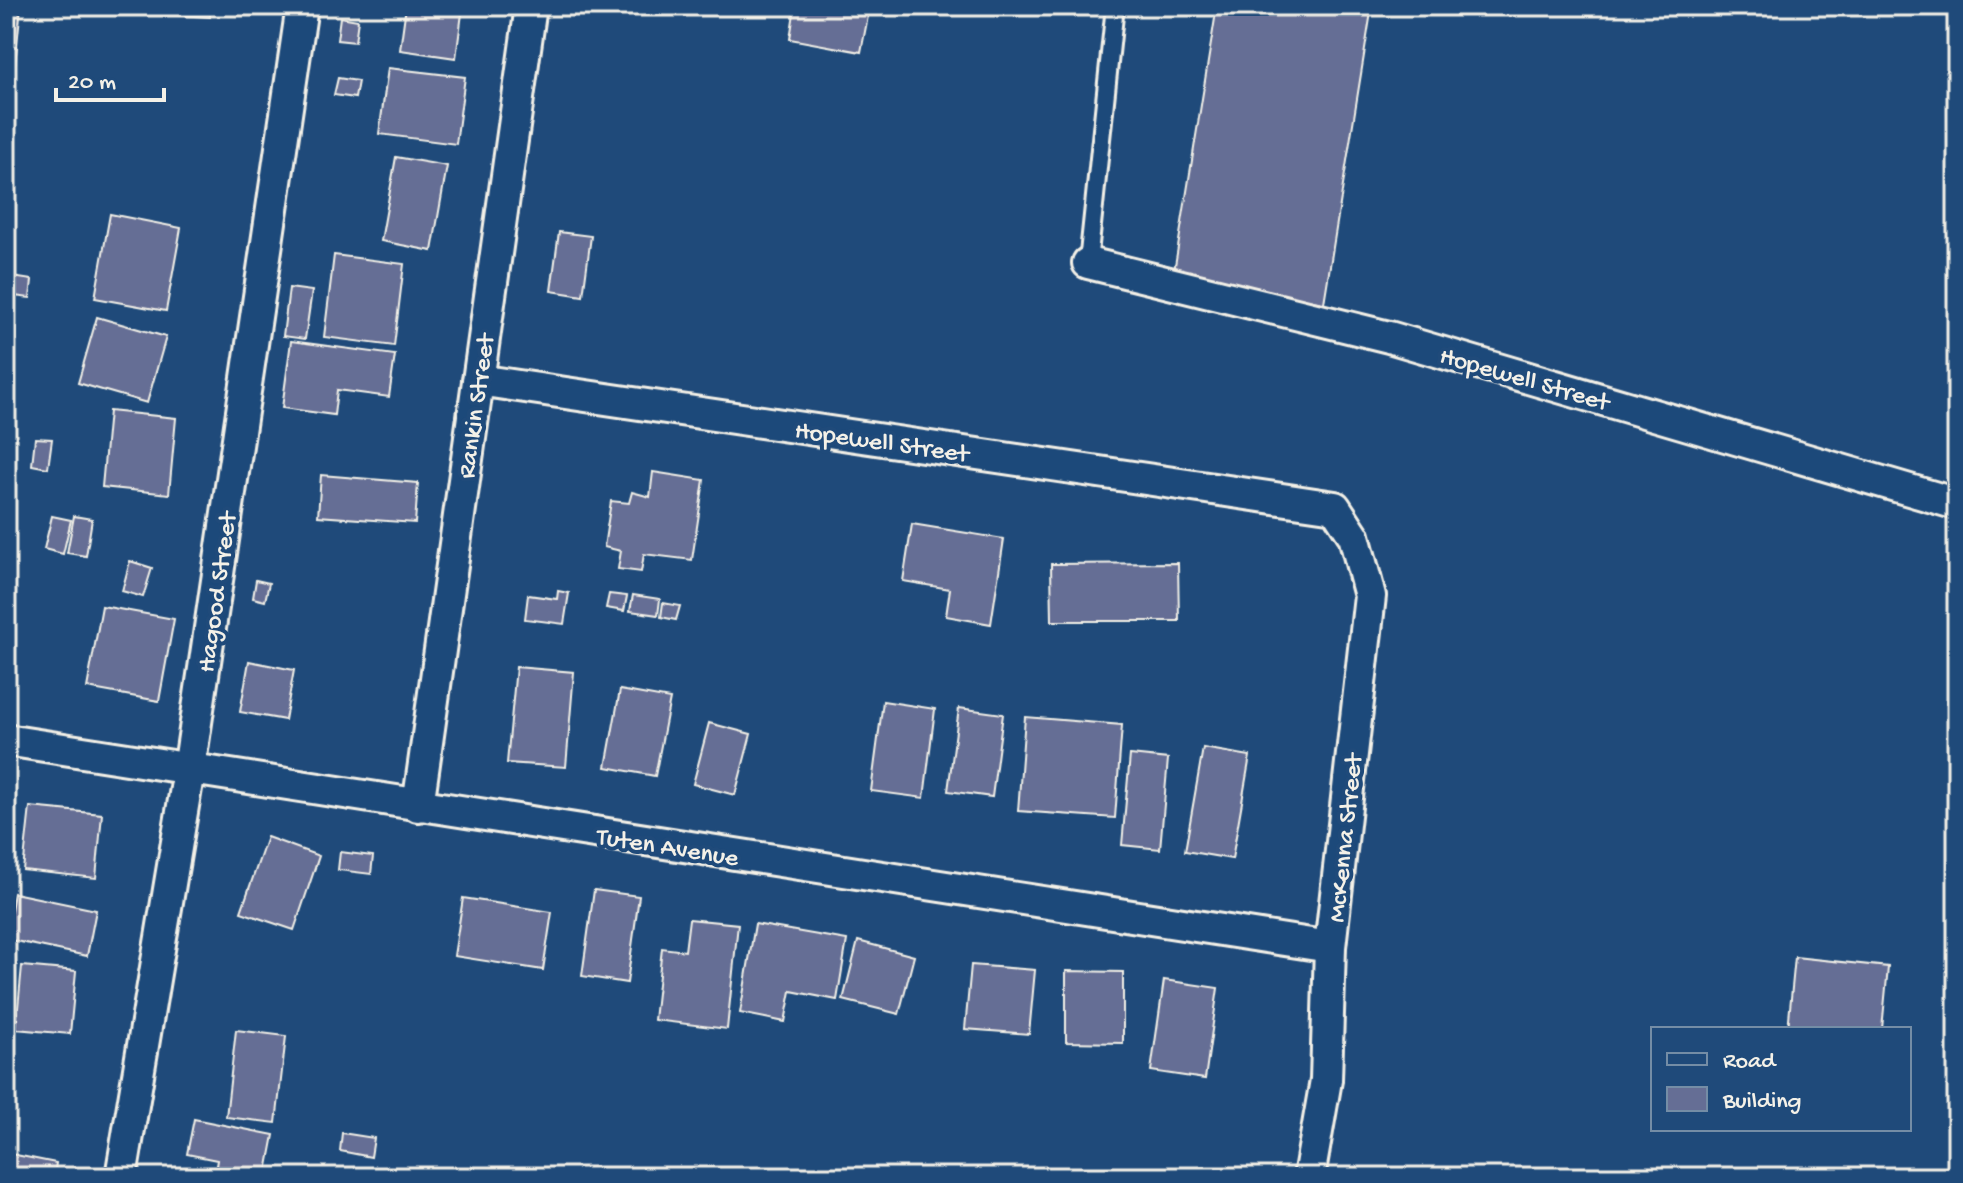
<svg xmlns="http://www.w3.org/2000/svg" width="1963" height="1183" viewBox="0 0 1963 1183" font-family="'Gochi Hand',sans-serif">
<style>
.building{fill:#656e95;stroke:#f4f1e8;stroke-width:2}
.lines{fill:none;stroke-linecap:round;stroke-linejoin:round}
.lane-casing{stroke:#f4f1e8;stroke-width:22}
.street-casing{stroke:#f4f1e8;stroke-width:36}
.lane{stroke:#1f4a7a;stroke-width:16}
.street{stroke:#1f4a7a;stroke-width:30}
.labels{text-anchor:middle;stroke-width:8;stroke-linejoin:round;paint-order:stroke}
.street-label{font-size:26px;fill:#f4f1e8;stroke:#1f4a7a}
</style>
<rect width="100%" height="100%" fill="#1f4a7a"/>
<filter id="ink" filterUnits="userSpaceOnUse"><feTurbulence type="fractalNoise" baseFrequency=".0125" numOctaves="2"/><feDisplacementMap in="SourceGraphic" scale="16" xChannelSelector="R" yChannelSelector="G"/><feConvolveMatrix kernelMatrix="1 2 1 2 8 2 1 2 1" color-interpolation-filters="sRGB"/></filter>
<g filter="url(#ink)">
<!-- building -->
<path class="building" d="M6 6H21L13 84 6 83Z
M160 6H210V17L160 14Z
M406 6H463L456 58 400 50Z
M795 6H842L869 11 861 52 790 39Z
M1217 6H1372L1324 303 1173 278Z
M340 17 358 20 355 42 337 40Z
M388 68 465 77 456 144 379 134Z
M338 78 358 81 355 98 334 95Z
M396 157 447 166 432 251 381 241Z
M110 214 181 228 166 311 95 298Z
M559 232 591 236 583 296 551 291Z
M334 255 404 264 394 346 324 337Z
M6 276 32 280 30 298 6 295Z
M289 288 312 291 305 339 283 336Z
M97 317 166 337 147 403 78 383Z
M291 341 395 355 389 397 337 390 334 415 282 408Z
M109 411 176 418 169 494 102 487Z
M35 438 52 439 48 468 32 465Z
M653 472 704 480 692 560 644 554 641 572 618 569 621 551 604 547 611 501 629 503 632 492 650 497Z
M321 475 418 483 415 523 318 516Z
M52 516 71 520 63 554 44 549Z
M74 516 92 519 86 556 67 553Z
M912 524 1004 539 991 624 946 616 950 589 903 581Z
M130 561 152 568 143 597 122 591Z
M1178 563 1179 621H1052L1051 564Z
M256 580 269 583 265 601 253 598Z
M558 591 569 593 564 624 525 619 528 595 557 599Z
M609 594 627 596 624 611 606 608Z
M633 595 660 599 658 615 630 611Z
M663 603 680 606 676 620 661 617Z
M102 606 174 619 159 701 87 688Z
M249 661 294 670 285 720 240 712Z
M516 667 574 672 566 767 507 763Z
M620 690 670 699 655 776 606 767Z
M883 701 935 709 924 798 871 791Z
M959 708 1003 714 992 797 948 791Z
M1025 717 1122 725 1115 818 1018 811Z
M709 723 751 734 735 795 693 784Z
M1203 748 1250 756 1232 859 1185 851Z
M1130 755 1168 759 1160 849 1122 845Z
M30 807 102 814 96 878 23 870Z
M267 837 319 856 294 930 241 912Z
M340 852 373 856 371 874 338 870Z
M594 890 639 896 627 983 582 976Z
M14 893 96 910 87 956 6 939Z
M463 898 552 912 543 970 454 956Z
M689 919 738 924 727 1029 654 1020 662 948 685 951Z
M755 924 847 940 837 1000 791 991 785 1022 740 1013Z
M858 941 914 956 899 1014 843 1000Z
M1795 957 1888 967 1882 1029H1788Z
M971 965 1035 970 1029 1034 965 1029Z
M22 966 76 971 70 1034 16 1029Z
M1066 971 1123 972V1043L1066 1042Z
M1164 980 1218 988 1205 1079 1151 1071Z
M236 1030 286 1036 276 1123 226 1117Z
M194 1119 274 1135 266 1177H214L217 1160 187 1154Z
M342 1133 374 1138 371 1157 340 1151Z
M6 1153 56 1163 54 1177H6Z
M1119 1170 1201 1173V1177H1118Z"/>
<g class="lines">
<defs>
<path id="lane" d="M1088 263 1115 6"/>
<path id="street" d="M1088 263 1389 337 1957 504
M478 380 1335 507 1354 536 1370 596 1330 947 1326 1080 1309 1177
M6 740 1330 947
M418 806 531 6
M121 1177 189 770 302 6"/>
</defs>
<!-- lane casing -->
<use href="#lane" class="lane-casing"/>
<!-- street casing -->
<use href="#street" class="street-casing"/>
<!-- lane -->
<use href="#lane" class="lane"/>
<!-- street -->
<use href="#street" class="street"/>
</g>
</g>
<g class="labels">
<!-- street labels -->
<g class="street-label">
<text transform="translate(1525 377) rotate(16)" y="9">Hopewell Street</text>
<text transform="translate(474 406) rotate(-82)" y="9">Rankin Street</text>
<text transform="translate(882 440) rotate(8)" y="9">Hopewell Street</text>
<text transform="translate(215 592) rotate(-82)" y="9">Hagood Street</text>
<text transform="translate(1343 838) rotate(-84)" y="9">McKenna Street</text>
<text transform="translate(668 845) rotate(9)" y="9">Tuten Avenue</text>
</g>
</g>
<!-- margin -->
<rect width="1963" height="1183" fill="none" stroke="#1f4a7a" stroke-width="32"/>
<rect x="16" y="16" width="1931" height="1151" fill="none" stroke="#f4f1e8" stroke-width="3" filter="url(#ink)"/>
<!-- legend -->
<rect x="1651" y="1027" width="260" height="104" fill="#1f4a7a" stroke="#748da6" stroke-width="2"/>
<rect x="1667" y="1053" width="40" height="12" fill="#1f4a7a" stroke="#748da6" stroke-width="2"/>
<text x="1723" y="1067" font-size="24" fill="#f4f1e8">Road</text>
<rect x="1667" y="1087" width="40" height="24" fill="#656e95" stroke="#748da6" stroke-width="2"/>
<text x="1723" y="1107" font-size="24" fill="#f4f1e8">Building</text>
<!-- scale -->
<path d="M56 88v12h108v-12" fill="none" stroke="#f4f1e8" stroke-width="4"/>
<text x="68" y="88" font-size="24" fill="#f4f1e8" stroke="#1f4a7a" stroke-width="6" paint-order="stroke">20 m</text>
</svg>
